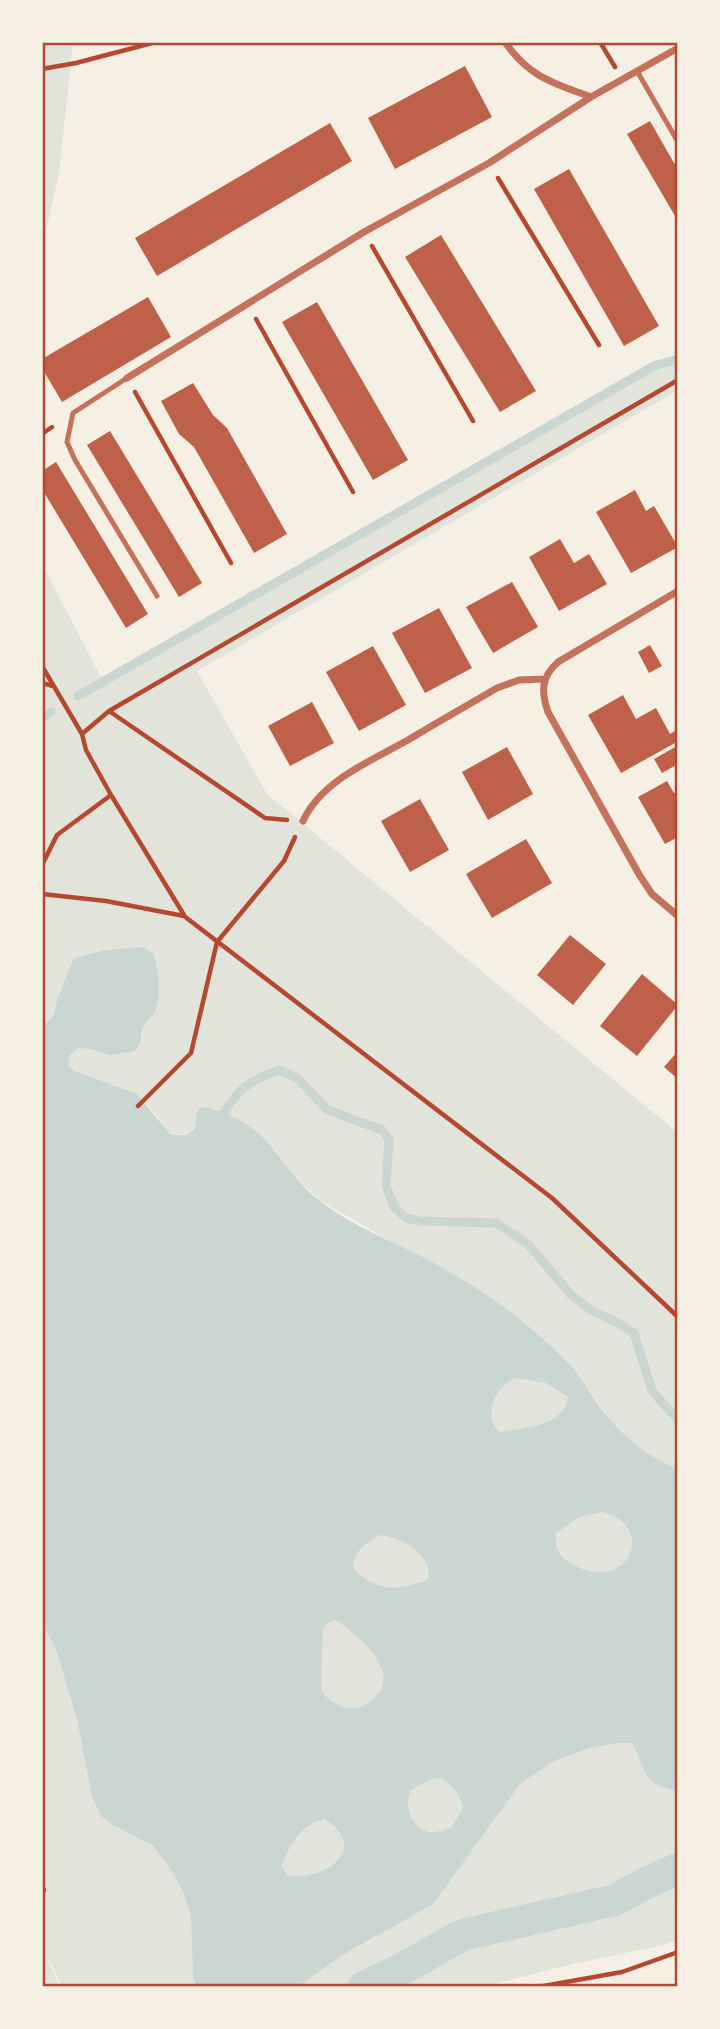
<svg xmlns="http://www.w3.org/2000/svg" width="720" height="2029" viewBox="0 0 720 2029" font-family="Literata,serif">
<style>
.green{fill:#e2e4dc}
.water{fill:#c9d6d2;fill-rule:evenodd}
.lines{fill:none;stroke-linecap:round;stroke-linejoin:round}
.stream{stroke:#c9d6d2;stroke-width:9}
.canal{stroke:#c9d6d2;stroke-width:32}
.building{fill:#bf614a}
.path{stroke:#b5482f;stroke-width:4.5}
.service{stroke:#c5725c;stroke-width:5}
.minor{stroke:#c5725c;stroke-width:7}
.neatline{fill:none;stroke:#b5482f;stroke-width:2.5}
</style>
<rect width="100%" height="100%" fill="#f6efe4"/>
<!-- green -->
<path class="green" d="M42 42H73L59 174 42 248Z
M678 356V390L197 671 267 794 678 1133V1469L656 1460 621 1434 571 1366 541 1337 501 1305 321 1201 288 1171 265 1140 233 1117 214 1109C199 1125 194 1135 171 1135L149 1106 137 1094 75 1071 68 1065 70 1055 78 1047 91 1049 109 1055 142 1041 143 1026 57 1000 53 1017 42 1026V564L105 685Z
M516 1378 546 1383 568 1397C563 1428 524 1427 499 1432 482 1414 495 1386 516 1378Z
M602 1512C658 1525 629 1596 572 1564 558 1556 555 1548 556 1533L579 1517Z
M379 1534C402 1538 430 1552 429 1578 403 1592 372 1592 353 1567 357 1550 365 1544 379 1534Z
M335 1620C352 1630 387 1659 383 1682 383 1687 379 1693 376 1696 360 1716 336 1709 321 1691L323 1630 328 1623Z
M42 1625 55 1646 113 1825C126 1832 141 1837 152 1846 168 1858 188 1897 191 1917 195 1940 188 1965 197 1987H62L45 1950 59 1987H42Z
M617 1743H633L637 1752 674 1790H678V1940L664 1945 577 1963 481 1987H298L338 1958 374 1939 458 1867 520 1784 554 1761 587 1749Z
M440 1778C453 1785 459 1793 463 1808L451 1828C445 1829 435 1833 429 1832 410 1827 404 1806 411 1790L420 1786 426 1780Z
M326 1819C371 1850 324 1880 288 1876L281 1866C291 1844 300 1825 326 1819Z"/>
<!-- water -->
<path class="water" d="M143 947 154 954C158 972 162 993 155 1011 153 1017 147 1020 144 1025 139 1034 145 1038 135 1051L109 1055 91 1049 78 1048 70 1055 68 1065 75 1071 137 1094 171 1135H185L195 1129 197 1110 202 1107C224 1110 252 1124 267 1142 285 1163 297 1183 320 1201 353 1227 396 1242 432 1262 482 1289 530 1323 569 1364 580 1375 588 1390 597 1403 619 1433 643 1455 678 1469V1790C643 1788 646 1768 632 1743H617L587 1749 554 1761 520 1784 433 1904 338 1958 298 1987H197L193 1977 191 1916 184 1894 170 1868 153 1846 113 1825 101 1816 92 1796 77 1719 55 1646 42 1625V1026L53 1017 57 1000 74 958 106 950ZM516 1378 546 1383 568 1397C563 1428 524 1427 499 1432 482 1414 496 1386 516 1378ZM602 1512C658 1525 629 1596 572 1564 558 1556 555 1548 556 1533L579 1517ZM379 1535C402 1538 430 1552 429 1578 403 1592 372 1592 353 1567 356 1550 365 1544 379 1535ZM335 1620C352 1630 387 1659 383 1682 383 1687 379 1693 376 1696 359 1716 336 1709 321 1691L323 1630 328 1623ZM440 1778C453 1785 459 1793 463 1808L451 1828C445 1829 435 1833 429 1832 410 1827 404 1806 411 1790 425 1784 423 1780 440 1778ZM325 1819C371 1850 324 1880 288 1876L281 1866C291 1844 300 1825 325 1819Z"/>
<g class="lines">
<!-- stream -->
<path class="stream" d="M78 696 654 366 678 359
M42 717 51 712
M217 1124C237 1091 243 1083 279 1070L297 1078 328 1110 382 1130 389 1140 386 1185 394 1207 406 1218 419 1221 496 1223 528 1244 571 1295 591 1310 618 1323 634 1333 652 1391 678 1420"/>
<!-- canal -->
<path class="canal" d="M364 1987 404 1968 462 1935 615 1900 644 1884 678 1869"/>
</g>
<!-- building -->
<path class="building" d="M465 66 492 117 395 169 368 118Z
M650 121 678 170V221L627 134Z
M330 123 352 161 157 276 135 238Z
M569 169 659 326 624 346 534 189Z
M441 235 536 391 500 412 405 257Z
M148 297 171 337 62 402 42 368V359Z
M317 302 408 460 373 480 282 322Z
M193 383 213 415 227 428 287 534 254 553 194 447 179 434 161 401Z
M110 431 202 583 179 597 87 445Z
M56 462 148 614 126 628 42 489V471Z
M635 490 646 511 654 506 678 547 631 573 596 512Z
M560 539 574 563 589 554 607 584 559 611 529 557Z
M512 582 538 627 493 653 466 607Z
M439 608 472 668 425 693 392 633Z
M650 645 662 666 649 673 638 652Z
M373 646 406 705 359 731 326 672Z
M623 695 636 719 656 708 670 734 678 729V764L662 773 654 759 677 746 675 743 621 773 588 715Z
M312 702 334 743 290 766 268 726Z
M507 747 533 794 488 820 462 772Z
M667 781 674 793 678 791V837L665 844 638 797Z
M420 799 449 850 410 872 381 821Z
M526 839 552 883 492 918 466 874Z
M570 935 606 964 573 1005 537 975Z
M642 974 678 1005 637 1056 600 1026Z
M678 1051V1079L664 1067Z"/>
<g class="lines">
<!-- path -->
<path class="path" d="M600 42 615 67
M42 69 76 63 156 42
M498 178 599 345
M372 246 473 421
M256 319 353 492
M135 392 231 563
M42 434 52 427
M42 666 82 734 86 750 111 795
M42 683 53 686
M109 711 265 818 287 820
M82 734 109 711 678 380
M42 865 57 835 111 795 184 915
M42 894 106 901 184 916 552 1198 678 1317
M138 1106 191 1053 217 942 284 861 295 837
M42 1886 44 1890 42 1895
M538 1987 622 1972 678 1952"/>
<!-- service -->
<path class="service" d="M637 71 678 142
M127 378 73 413 67 442 75 460 157 596"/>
<!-- minor -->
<path class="minor" d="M505 42C529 77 553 83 591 97L678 48
M127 378 364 232 489 163 591 97
M678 591 558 662C541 677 541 692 548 712L640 876 652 894 678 916
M303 821C322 780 371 761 408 740 438 722 468 705 497 688L519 680 544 679"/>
</g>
<!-- border -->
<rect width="720" height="2029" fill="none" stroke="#f6efe4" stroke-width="88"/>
<rect x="44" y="44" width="632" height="1941" class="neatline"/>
</svg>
